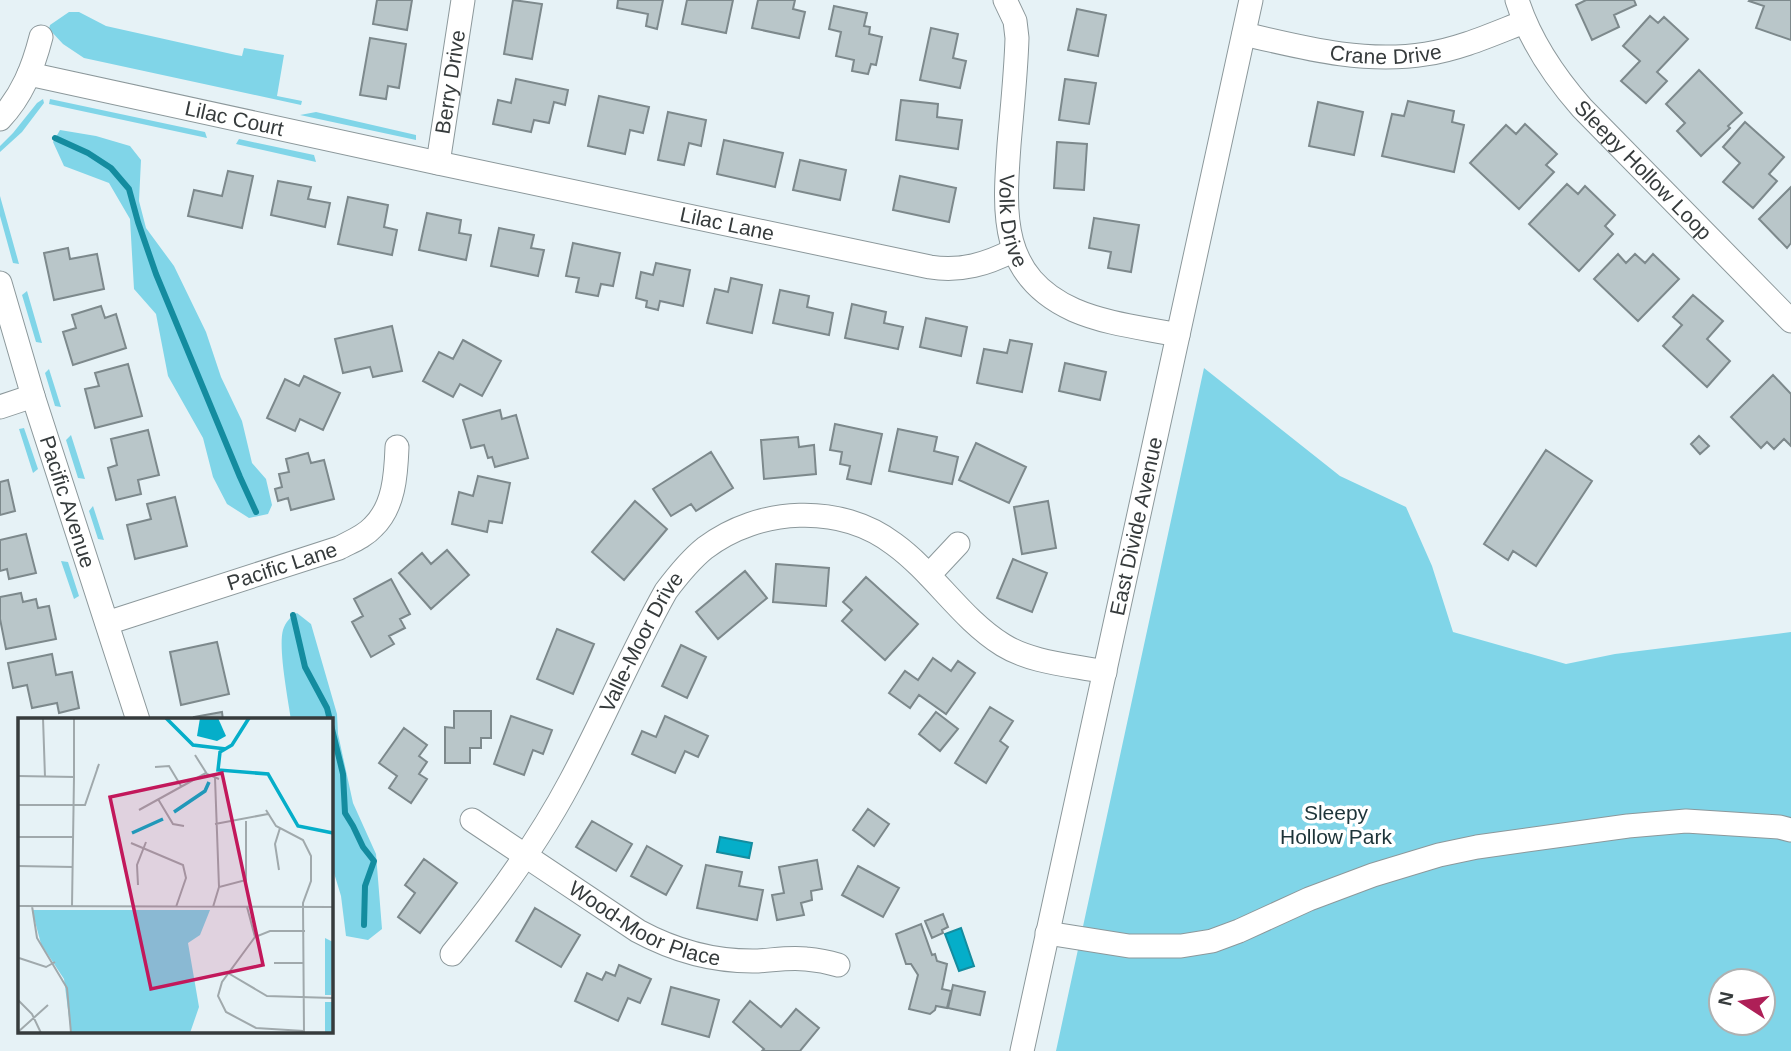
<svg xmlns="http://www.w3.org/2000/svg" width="1791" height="1051" viewBox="0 0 1791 1051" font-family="Helvetica,sans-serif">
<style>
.green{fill:#80d5e8;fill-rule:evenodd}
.water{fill:#05aec9;stroke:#148c9f;stroke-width:2}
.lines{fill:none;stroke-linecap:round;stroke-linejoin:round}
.stream{stroke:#148c9f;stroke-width:6}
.building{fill:#b9c6c9;stroke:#7d898c;stroke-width:2}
.minor-casing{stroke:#8c989b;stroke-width:25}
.minor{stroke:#fff;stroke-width:23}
.labels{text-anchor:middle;stroke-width:7;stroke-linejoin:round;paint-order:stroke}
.street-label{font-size:21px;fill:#363b3c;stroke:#fff}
.park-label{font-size:21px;fill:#1d3439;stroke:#fff}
.inset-river{fill:none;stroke:#05aec9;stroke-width:3.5}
.inset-road{fill:none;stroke:#a0a9ac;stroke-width:2}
.view{fill:#c2185b;fill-opacity:0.15;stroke:#c2185b;stroke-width:3.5}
.inset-edge{fill:none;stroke:#363b3c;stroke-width:3.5}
</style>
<rect width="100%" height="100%" fill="#e6f2f6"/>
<!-- green -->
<path class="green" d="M69 12H79L106 26 236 55 242 56 244 48 284 55 277 96 302 101 301 105 84 58 63 44 49 29 50 25Z
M43 99 44 103 22 132 0 152V146L13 133 37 103Z
M50 99 205 132 207 138 49 104Z
M316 112 416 135V140L300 115Z
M60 130 96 136 130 146 141 160 139 201 146 228 174 266 206 332 221 377 242 421 252 463 266 479 272 505 268 514 249 518 227 504 213 477 203 438 168 376 156 314 134 289 130 219 109 183 64 166 53 142Z
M239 139 314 155 316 162 236 144Z
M0 197V196L19 264 13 263 0 216Z
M27 291 42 343 36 342 22 295Z
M1204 368 1340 476 1406 507 1432 566 1453 632 1566 664 1615 654 1791 632V1051H1056ZM1721 981H1763V1023H1721Z
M49 369 61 407 55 406 45 373Z
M24 428 38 469 33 473 19 429Z
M71 435 85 479 78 478 66 440Z
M93 506 104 540 98 539 89 511Z
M61 561 68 562 79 596 74 599Z
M297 613 311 624 337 714 338 734 353 803 376 854 382 929 368 940 346 936 341 896 331 863V720H291C288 699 278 648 283 630 285 623 291 616 297 613Z"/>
<!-- water -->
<path class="water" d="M720 837 752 843 749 858 717 852Z
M961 928 974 966 959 971 945 934Z"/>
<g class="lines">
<!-- stream -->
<path class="stream" d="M55 138 88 153 111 168 129 189 138 222 156 274 240 477 256 512
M293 615 305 667 327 708 330 720
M331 725 343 774 345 813 353 826 363 847 374 861 365 886 364 925"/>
</g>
<!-- building -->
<path class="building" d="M377 0H412L407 30 373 24Z
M513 0 542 4 532 59 504 54Z
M618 0H663L657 29 646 26 648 14 617 8Z
M687 0H733L726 33 682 24Z
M758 0H795L793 9 805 12 799 38 752 28Z
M1586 0H1634L1636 5 1614 15 1619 27 1592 40 1576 5Z
M1750 0H1791V40L1756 28 1764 6 1749 1Z
M834 6 867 13 864 26 870 27 869 34 882 37 876 65 871 64 868 74 852 71 854 60 836 56 841 32 829 29Z
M1077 9 1106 15 1098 56 1068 50Z
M1650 16 1658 23 1664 17 1688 39 1657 72 1667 81 1646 103 1621 81 1640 61 1623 46Z
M931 28 958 34 953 58 966 61 960 88 920 80Z
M370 38 406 44 399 88 388 86 386 99 360 95Z
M1699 70 1742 113 1728 126 1730 128 1701 156 1677 131 1685 123 1666 104Z
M516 79 568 90 565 105 554 102 549 123 534 120 531 132 493 124 498 100 511 103Z
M1065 79 1096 83 1089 124 1059 120Z
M599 96 649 107 643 133 630 130 625 154 588 146Z
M901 100 938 104 937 117 962 120 958 149 896 140Z
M1408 101 1454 111 1452 122 1464 125 1454 172 1382 156 1392 114 1404 116Z
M1318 102 1363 112 1354 155 1309 146Z
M668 112 706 120 701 146 689 143 684 165 658 160Z
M1745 122 1784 157 1769 174 1777 181 1753 208 1723 182 1740 163 1723 147Z
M1525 124 1557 154 1546 165 1554 172 1519 209 1470 163 1506 125 1516 134Z
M724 140 783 153 775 187 717 174Z
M1057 142 1087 144 1084 190 1054 188Z
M800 160 846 170 840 200 793 190Z
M228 171 253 176 242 228 188 216 194 190 222 196Z
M900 176 956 188 949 222 893 210Z
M278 181 311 187 308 199 330 203 325 227 271 215Z
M1567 184 1578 194 1585 186 1615 215 1605 226 1613 234 1579 271 1529 224Z
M1791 187V243L1787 248 1759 219Z
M348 197 388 205 384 227 397 230 392 255 338 244Z
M427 213 461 220 459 233 471 235 466 260 419 250Z
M1094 218 1139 225 1131 272 1108 268 1111 252 1089 248Z
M499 228 534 235 531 248 544 250 538 276 491 266Z
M573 243 620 253 613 286 601 284 598 296 576 292 579 278 566 276Z
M68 248 70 259 97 254 104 289 54 300 44 253Z
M1618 254 1626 263 1635 254 1645 263 1653 254 1679 279 1638 321 1594 279Z
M656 263 690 270 683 306 660 301 658 310 646 307 647 301 636 298 641 272 653 275Z
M731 278 762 285 752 333 707 323 715 289 728 292Z
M780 290 809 296 807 307 833 313 829 335 773 323Z
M1693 295 1723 321 1707 339 1730 361 1707 387 1663 346 1682 325 1673 317Z
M852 304 886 312 884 323 903 327 898 349 845 338Z
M101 306 105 318 116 314 126 348 73 365 63 332 76 328 72 315Z
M926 318 967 327 961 356 920 347Z
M392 326 402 371 373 377 370 367 343 373 335 339Z
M463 340 501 361 482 396 460 384 453 397 423 381 439 352 453 359Z
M1010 340 1032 344 1022 392 977 383 984 349 1007 353Z
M1065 363 1106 372 1100 400 1059 391Z
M128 364 142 416 95 428 85 389 99 386 95 373Z
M1773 375 1791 394V446L1784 439 1774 449 1767 442 1761 448 1731 417Z
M304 376 340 393 323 430 300 419 295 431 267 418 285 379 299 386Z
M500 410 502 419 516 415 528 458 495 467 492 457 488 458 484 445 471 448 463 420Z
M835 424 882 434 871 484 847 479 850 466 840 464 842 452 830 450Z
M898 429 937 437 934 451 958 457 952 484 889 471Z
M148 430 159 475 138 480 141 494 116 500 108 468 117 465 111 439Z
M1699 436 1709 446 1700 454 1691 444Z
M798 437 799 447 814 445 816 474 764 479 761 440Z
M976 443 1026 467 1009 503 959 480Z
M1546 450 1592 481 1536 566 1513 551 1508 560 1484 544Z
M711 452 733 488 696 511 691 504 671 516 653 489Z
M308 453 311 463 324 460 334 499 291 510 288 498 278 501 275 489 282 487 279 474 289 472 286 459Z
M478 476 510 483 502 523 489 521 487 532 452 524 459 492 473 496Z
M8 480 15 511 0 515V482Z
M175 497 187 546 135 559 127 525 151 519 147 504Z
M635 501 667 529 624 580 592 552Z
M1048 501 1056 548 1022 554 1014 507Z
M26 534 36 573 9 579 7 569 0 571V540Z
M447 550 469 575 431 609 399 573 422 553 431 564Z
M1013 559 1047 573 1032 612 997 598Z
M776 564 829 568 826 606 773 602Z
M745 571 767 598 718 639 696 612Z
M866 577 918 624 885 660 842 621 852 610 843 602Z
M391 579 410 614 400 619 405 628 389 636 394 644 371 657 352 622 363 616 354 599Z
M21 593 23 602 36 599 38 608 49 606 56 639 6 649 0 619V597Z
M557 629 594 644 573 694 537 679Z
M217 642 229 694 181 705 170 652Z
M681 645 706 657 687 698 662 686Z
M52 654 56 675 72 672 79 708 59 713 57 703 32 708 27 685 13 688 8 663Z
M933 658 951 671 958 661 975 673 946 714 919 695 910 708 889 693 905 671 918 680Z
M990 707 1013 721 1000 741 1008 747 986 783 955 763Z
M454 711H491V738H481V748H470V763H445V727L454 728Z
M222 712 223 720H195L194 717Z
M936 712 958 729 940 751 919 734Z
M511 716 552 730 543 754 533 750 524 775 494 764Z
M665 716 708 736 698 757 685 751 675 773 632 754 642 731 656 737Z
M404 728 427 745 419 756 427 762 419 774 427 779 411 803 389 788 397 776 379 763Z
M868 809 889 824 874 846 853 830Z
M592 821 632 844 616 871 576 847Z
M647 846 682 866 666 895 631 876Z
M424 859 457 883 420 933 398 917 415 893 405 885Z
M817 860 822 889 811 891 812 900 801 903 804 915 777 920 772 895 784 893 779 867Z
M706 865 742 872 739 886 763 890 757 920 697 908Z
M858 866 899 888 883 917 842 895Z
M535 908 580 935 561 967 516 941Z
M943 914 948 927 942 930 943 933 932 938 925 921Z
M921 924 932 955 935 954 937 961 947 964 942 989 951 991 947 1008 936 1006 935 1010 930 1014 909 1009 918 975 911 964H906L896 934Z
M619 965 651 979 640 1003 628 998 618 1021 575 1001 587 973 602 980 606 972 615 976Z
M953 985 985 992 980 1015 948 1008Z
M671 987 719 1000 709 1037 662 1024Z
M750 1001 781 1027 796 1009 819 1028 800 1051H762L764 1049 733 1022Z"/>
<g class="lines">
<defs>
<g id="minor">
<path id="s1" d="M1005 0 1015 21 1017 38C1016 73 1012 109 1009 145 1004 214 999 276 1074 310 1106 324 1144 328 1178 335"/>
<path id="s2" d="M1517 0C1530 41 1554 76 1582 108L1791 321"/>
<path id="s3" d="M1244 34C1304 48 1364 64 1426 54 1460 49 1493 34 1524 22"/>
<path id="s4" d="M29 74 438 163 930 267C961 272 987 264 1014 250"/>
<path d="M0 119C22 96 33 68 41 37"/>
<path id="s5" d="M438 163 463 0"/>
<path id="s6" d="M0 283 33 396 138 720"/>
<path d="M0 407 33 396"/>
<path d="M929 575 958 544"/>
<path id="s7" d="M107 623 339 548C350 542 364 537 373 527 394 507 396 475 397 447"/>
<path id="s8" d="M472 820 638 931C675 951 716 962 758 961 774 960 790 957 806 959 817 960 828 962 838 965"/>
<path d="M1047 933 1129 946H1181L1212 941 1239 931 1309 899 1373 875 1439 855 1477 847 1628 826 1686 821 1779 827 1791 830"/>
<path id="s9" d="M452 954C496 900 537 844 570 782 604 719 631 653 666 591 678 575 690 560 705 548 759 507 840 503 894 544 934 573 961 619 1003 645 1032 663 1072 665 1105 672"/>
<path id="s10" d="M1022 1051 1251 0"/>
</g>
</defs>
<!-- minor casing -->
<use href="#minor" class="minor-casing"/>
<!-- minor -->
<use href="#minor" class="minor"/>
</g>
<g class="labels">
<!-- street labels -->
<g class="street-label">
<text dy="7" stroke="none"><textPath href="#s3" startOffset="144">Crane Drive</textPath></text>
<text dy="7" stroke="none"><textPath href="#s5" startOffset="82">Berry Drive</textPath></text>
<text dy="7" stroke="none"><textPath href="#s4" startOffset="210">Lilac Court</textPath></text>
<text dy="7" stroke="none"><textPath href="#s2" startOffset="214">Sleepy Hollow Loop</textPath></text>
<text dy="7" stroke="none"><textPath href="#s1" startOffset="224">Volk Drive</textPath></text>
<text dy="7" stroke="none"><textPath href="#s4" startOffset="714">Lilac Lane</textPath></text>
<text dy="7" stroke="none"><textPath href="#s6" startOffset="229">Pacific Avenue</textPath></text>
<text dy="7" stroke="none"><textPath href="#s10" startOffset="537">East Divide Avenue</textPath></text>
<text dy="7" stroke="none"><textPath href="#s7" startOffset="184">Pacific Lane</textPath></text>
<text dy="7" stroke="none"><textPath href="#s9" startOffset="366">Valle-Moor Drive</textPath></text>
<text dy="7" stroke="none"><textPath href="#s8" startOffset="203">Wood-Moor Place</textPath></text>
</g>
<!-- park labels -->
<g class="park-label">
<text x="1336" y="820">Sleepy<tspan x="1336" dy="24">Hollow Park</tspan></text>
</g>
</g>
<!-- overview -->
<g transform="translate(18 718)">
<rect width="315" height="315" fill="#e6f2f6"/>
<path d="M14 192H192L182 217 170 225 181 289 172 315H53L46 261 23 226ZM307 220 315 224 313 277H307ZM307 284H315V315H307Z" fill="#80d5e8"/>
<path d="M182 0H200L208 18 199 23 179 18Z" fill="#05aec9"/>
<path class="inset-river" d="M148 0 175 27 208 31M231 0 214 27 202 34 200 52 250 56 280 108 315 115M156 94 187 73 191 64M114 115 145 101"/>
<path class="inset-road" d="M25 0 27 59M315 3V29M177 37 189 56 201 61M137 49 151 48 163 68M0 58 56 59 54 188M56 59V0M197 60 201 169M140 81 155 106 166 108M0 87H67L81 46 79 51M121 92 188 55M248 92 258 108 285 122 293 138V163L285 185 286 315M197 106 250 96M0 119H55M113 125 165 147 168 160 158 189M0 148 55 149M261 152 257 126 262 110M120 167 119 147 128 124M0 188 315 189M14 188 19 220 49 270 53 315M195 189 201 169 228 162V103M229 189 237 219M1 240 28 249 37 244M256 245H286M210 255 249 278 315 280M0 282 14 296 23 315M286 313 238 310 208 294 200 278 204 264 237 219 252 213H287M0 314 30 287"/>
<path class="view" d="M204 55 245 247 133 271 92 79Z"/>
<rect width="315" height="315" class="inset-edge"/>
</g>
<!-- north arrow -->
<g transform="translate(1742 1002) rotate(282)"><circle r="33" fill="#ffffff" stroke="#afb1b1" stroke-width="2"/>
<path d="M0-5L12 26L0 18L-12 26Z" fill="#ae1f57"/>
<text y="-10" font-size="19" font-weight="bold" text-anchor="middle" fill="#363b3c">N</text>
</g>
</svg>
